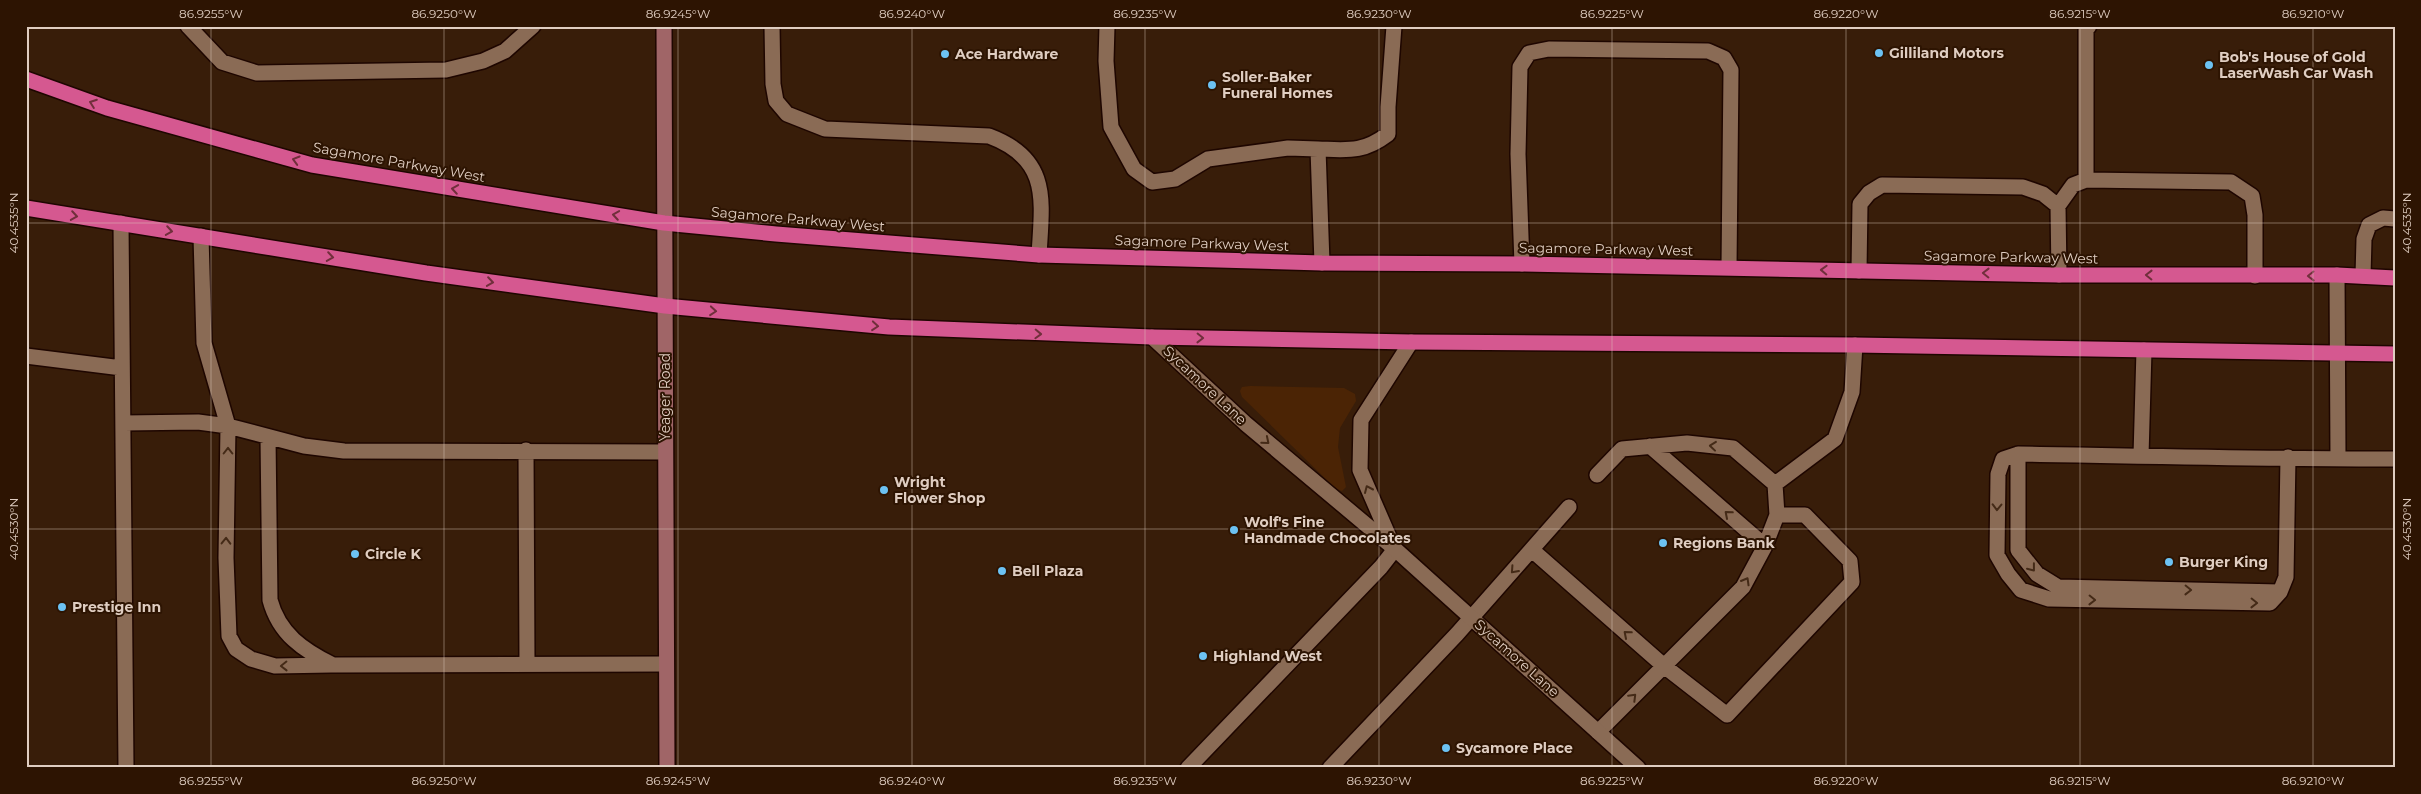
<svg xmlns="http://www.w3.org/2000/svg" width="2421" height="794" viewBox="0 0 2421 794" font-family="Montserrat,sans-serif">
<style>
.green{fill:#4b2405}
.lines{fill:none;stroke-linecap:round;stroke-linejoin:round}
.lane-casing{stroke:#1e0600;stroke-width:18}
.street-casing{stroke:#1e0600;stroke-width:18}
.secondary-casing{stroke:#1e0600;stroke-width:18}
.highway-casing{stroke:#1e0600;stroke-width:18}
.lane{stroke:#8a6b55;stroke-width:15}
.street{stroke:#8a6b55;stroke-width:15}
.secondary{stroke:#a06567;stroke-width:15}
.highway{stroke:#d55890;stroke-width:15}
.oneway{stroke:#702f3b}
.oneway2{stroke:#442a17}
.ticks{fill:none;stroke:#dfcdc1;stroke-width:1;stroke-opacity:0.45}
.poi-dot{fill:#6cc2f3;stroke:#2d1402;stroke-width:2}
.labels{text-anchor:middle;stroke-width:4;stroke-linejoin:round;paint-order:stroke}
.poi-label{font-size:14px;font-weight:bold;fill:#dfcdc1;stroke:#2d1402;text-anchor:start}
.street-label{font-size:14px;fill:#dfcdc1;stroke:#2d1402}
.neatline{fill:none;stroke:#dfcdc1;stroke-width:2}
.ticks-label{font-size:12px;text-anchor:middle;fill:#dfcdc1}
</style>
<rect width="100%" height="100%" fill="#381d09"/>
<!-- green -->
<path class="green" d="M1250 386 1344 388 1355 394 1356 401 1340 428 1338 447 1346 487 1342 491 1336 489 1242 397 1240 391 1242 387Z"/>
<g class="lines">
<defs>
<path id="lane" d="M188 26 222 62 257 73 446 70 483 61 505 51 533 26
M772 26 773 84 776 101 787 114 825 129 989 136C1051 159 1042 201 1039 255
M1107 26 1106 61 1111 127 1134 169 1152 182 1175 179 1208 159 1288 148 1318 149
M2086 180V30L2089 26
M2058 206 2073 185 2086 180 2231 182 2252 196 2255 215V276
M121 223 126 768
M201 236 204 343 228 426 304 446 344 451 665 452
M1322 263 1318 149C1348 150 1363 153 1388 134V107L1394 26
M1522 264 1518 154 1520 67 1529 53 1549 49 1708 51 1724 58 1731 70 1729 267
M1859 271 1860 204 1869 193 1882 185 2023 187 2043 194 2058 206 2059 275
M2337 275 2338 459
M2363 276 2364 239 2369 225 2383 218 2395 219
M26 356 122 368
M124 423 198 422 228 426 226 558 229 636 236 649 251 659 275 666 331 665
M268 437 270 600C279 634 303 650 333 665L666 664
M1650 446 1765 546
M526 450 527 663
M2018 454V550L2037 574 2058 587 2280 592
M2141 456 2144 350
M2288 457 2286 577 2280 592 2270 603 2049 599 2021 590 2008 574 1997 555 1998 474 2003 459 2018 454C2144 456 2269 459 2395 459
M1597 475 1622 449 1687 443 1733 448 1775 484 1777 515 1765 546 1743 587 1598 732
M1775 484 1835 439 1852 392 1855 345
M1532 550 1664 666 1727 715 1852 582 1850 561 1805 515H1777
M1188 768 1381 567 1395 549
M1330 768 1457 634 1569 507"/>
<path id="street" d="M1152 337 1246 424 1395 549 1638 768
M1393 546 1360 470 1361 420 1411 342"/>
<path id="secondary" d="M664 26 667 768"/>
<path id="highway" d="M26 79 107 108 312 165 664 223 776 234 1039 255 1322 263 1522 264 2059 275H2337L2395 278
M26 208 426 273 665 306 889 327 1152 337 1411 342 1855 345 2395 354"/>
</defs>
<!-- lane casing -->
<use href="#lane" class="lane-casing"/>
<!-- street casing -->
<use href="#street" class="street-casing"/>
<!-- secondary casing -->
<use href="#secondary" class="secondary-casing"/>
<!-- highway casing -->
<use href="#highway" class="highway-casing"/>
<!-- lane -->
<use href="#lane" class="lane"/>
<!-- street -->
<use href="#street" class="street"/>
<!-- secondary -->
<use href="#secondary" class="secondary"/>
<!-- highway -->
<use href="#highway" class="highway"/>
</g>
<!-- one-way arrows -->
<defs><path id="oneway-chevron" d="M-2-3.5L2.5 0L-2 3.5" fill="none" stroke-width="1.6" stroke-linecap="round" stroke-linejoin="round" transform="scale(1.25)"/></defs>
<g class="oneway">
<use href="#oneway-chevron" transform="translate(93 103) rotate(-160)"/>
<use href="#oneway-chevron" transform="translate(296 160) rotate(-164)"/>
<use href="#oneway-chevron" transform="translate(455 189) rotate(-171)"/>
<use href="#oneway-chevron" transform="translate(616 215) rotate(-171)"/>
<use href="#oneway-chevron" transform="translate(74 216) rotate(9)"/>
<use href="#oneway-chevron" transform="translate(169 231) rotate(9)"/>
<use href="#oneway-chevron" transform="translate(330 257) rotate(9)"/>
<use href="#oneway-chevron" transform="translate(1824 270) rotate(-178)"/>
<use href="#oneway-chevron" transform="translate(1986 273) rotate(-179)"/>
<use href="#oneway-chevron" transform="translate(2149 275) rotate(-179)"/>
<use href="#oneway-chevron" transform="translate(2311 276) rotate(179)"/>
<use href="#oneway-chevron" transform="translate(490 282) rotate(8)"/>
<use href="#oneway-chevron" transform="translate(713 311) rotate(5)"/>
<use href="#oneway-chevron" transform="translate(875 326) rotate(5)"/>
<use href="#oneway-chevron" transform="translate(1038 334) rotate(2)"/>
<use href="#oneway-chevron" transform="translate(1200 338) rotate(1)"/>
</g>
<g class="oneway2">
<use href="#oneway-chevron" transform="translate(1266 441) rotate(40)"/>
<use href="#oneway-chevron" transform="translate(1713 446) rotate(-174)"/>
<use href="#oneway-chevron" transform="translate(228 451) rotate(-90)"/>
<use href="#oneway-chevron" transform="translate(1368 489) rotate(-114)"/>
<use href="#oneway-chevron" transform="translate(1997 507) rotate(91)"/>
<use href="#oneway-chevron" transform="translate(1728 514) rotate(-139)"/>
<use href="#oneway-chevron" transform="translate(226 541) rotate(-89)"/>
<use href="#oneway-chevron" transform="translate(2032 568) rotate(52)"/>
<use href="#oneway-chevron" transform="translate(1514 570) rotate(132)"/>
<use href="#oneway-chevron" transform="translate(1746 581) rotate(-60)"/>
<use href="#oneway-chevron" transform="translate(2188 590) rotate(1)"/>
<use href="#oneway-chevron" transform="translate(2092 600) rotate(1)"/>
<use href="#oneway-chevron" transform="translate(2254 603) rotate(1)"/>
<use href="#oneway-chevron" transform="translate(1627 634) rotate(-139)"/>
<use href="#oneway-chevron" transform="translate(284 666) rotate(179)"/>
<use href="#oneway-chevron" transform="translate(1633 697) rotate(-45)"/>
</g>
<!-- ticks -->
<path class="ticks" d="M211 26V768M444 26V768M678 26V768M912 26V768M1145 26V768M1379 26V768M1612 26V768M1846 26V768M2080 26V768M2313 26V768M26 223H2395M26 529H2395"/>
<!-- markers -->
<g class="poi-dot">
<circle cx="1879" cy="53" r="5"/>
<circle cx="945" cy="54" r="5"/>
<circle cx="2209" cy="65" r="5"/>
<circle cx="1212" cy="85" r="5"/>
<circle cx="884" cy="490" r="5"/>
<circle cx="1234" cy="530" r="5"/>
<circle cx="1663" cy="543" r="5"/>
<circle cx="355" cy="554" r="5"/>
<circle cx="2169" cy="562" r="5"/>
<circle cx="1002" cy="571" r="5"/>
<circle cx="62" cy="607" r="5"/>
<circle cx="1203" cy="656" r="5"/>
<circle cx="1446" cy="748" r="5"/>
</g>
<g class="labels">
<!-- poi labels -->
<g class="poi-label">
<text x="1889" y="58">Gilliland Motors</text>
<text x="955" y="59">Ace Hardware</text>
<text x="2219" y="62">Bob's House of Gold<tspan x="2219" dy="16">LaserWash Car Wash</tspan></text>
<text x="1222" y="82">Soller-Baker<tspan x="1222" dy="16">Funeral Homes</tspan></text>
<text x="894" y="487">Wright<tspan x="894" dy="16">Flower Shop</tspan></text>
<text x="1244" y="527">Wolf's Fine<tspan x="1244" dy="16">Handmade Chocolates</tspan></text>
<text x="1673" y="548">Regions Bank</text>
<text x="365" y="559">Circle K</text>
<text x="2179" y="567">Burger King</text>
<text x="1012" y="576">Bell Plaza</text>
<text x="72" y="612">Prestige Inn</text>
<text x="1213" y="661">Highland West</text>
<text x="1456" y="753">Sycamore Place</text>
</g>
<!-- street labels -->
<g class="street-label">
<text transform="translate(399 162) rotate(10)" y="5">Sagamore Parkway West</text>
<text transform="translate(798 219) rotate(5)" y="5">Sagamore Parkway West</text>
<text transform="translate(1202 243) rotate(2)" y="5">Sagamore Parkway West</text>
<text transform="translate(1606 249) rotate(1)" y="5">Sagamore Parkway West</text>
<text transform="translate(2011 257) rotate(1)" y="5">Sagamore Parkway West</text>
<text transform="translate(1205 385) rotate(43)" y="5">Sycamore Lane</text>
<text transform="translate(665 397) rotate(-90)" y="5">Yeager Road</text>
<text transform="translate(1517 658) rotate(42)" y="5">Sycamore Lane</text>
</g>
</g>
<!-- border -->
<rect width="2421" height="794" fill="none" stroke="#2d1402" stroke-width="55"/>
<rect x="28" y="28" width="2366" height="738" class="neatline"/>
<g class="ticks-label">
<text x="211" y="18">86.9255°W</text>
<text x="444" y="18">86.9250°W</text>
<text x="678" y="18">86.9245°W</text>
<text x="912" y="18">86.9240°W</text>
<text x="1145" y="18">86.9235°W</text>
<text x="1379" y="18">86.9230°W</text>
<text x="1612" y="18">86.9225°W</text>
<text x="1846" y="18">86.9220°W</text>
<text x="2080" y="18">86.9215°W</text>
<text x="2313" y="18">86.9210°W</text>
<text transform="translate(14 223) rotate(-90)" y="4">40.4535°N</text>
<text transform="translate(2407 223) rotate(-90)" y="4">40.4535°N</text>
<text transform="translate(14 529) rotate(-90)" y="4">40.4530°N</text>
<text transform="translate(2407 529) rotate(-90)" y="4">40.4530°N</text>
<text x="211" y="785">86.9255°W</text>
<text x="444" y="785">86.9250°W</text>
<text x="678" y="785">86.9245°W</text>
<text x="912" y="785">86.9240°W</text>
<text x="1145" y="785">86.9235°W</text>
<text x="1379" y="785">86.9230°W</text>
<text x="1612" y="785">86.9225°W</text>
<text x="1846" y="785">86.9220°W</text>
<text x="2080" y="785">86.9215°W</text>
<text x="2313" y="785">86.9210°W</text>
</g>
</svg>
